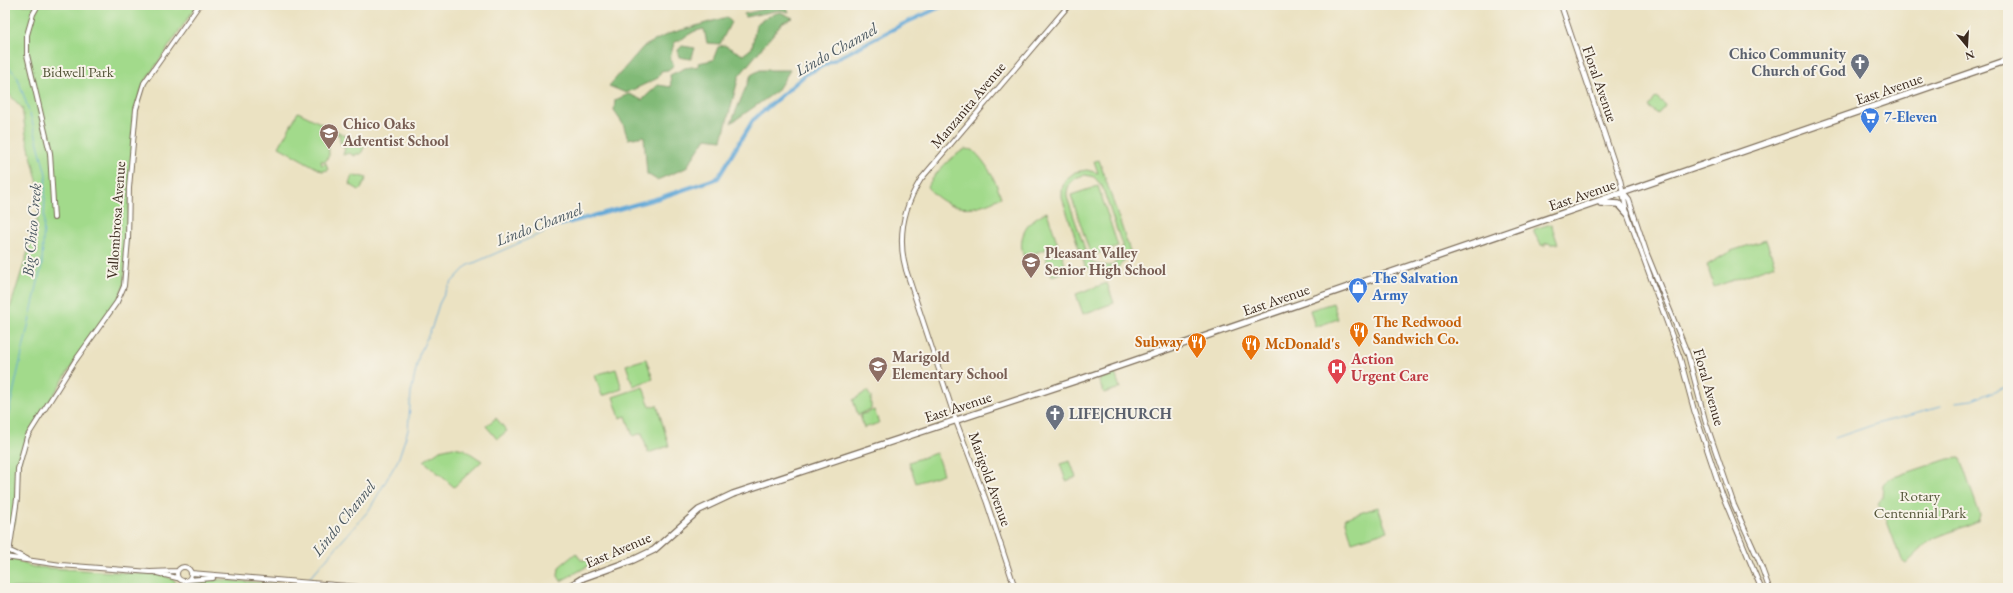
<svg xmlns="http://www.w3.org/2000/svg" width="2013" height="593" viewBox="0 0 2013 593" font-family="'EB Garamond',serif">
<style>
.green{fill:#a2da8b;stroke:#6e8254;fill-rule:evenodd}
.forest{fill:#81ba77;stroke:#5e724a}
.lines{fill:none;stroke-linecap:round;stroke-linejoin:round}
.stream{stroke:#60a7d7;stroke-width:1}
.canal{stroke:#60a7d7;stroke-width:4}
.minor-casing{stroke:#796a57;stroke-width:6}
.major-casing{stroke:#796a57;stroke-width:8}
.minor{stroke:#fff;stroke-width:4}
.major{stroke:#fff;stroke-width:5.5}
.labels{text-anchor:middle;stroke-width:4;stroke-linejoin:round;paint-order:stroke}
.worship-label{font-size:15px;font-weight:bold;fill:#5b616d;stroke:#f7f3e8;text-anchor:end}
.park-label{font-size:15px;fill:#555639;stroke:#f7f3e8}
.street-label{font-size:15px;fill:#3b2a1e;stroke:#f7f3e8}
.shop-label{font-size:15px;font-weight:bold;fill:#366cbe;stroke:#f7f3e8;text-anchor:start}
.education-label{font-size:15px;font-weight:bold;fill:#785e54;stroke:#f7f3e8;text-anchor:start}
.food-label{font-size:15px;font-weight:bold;fill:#c56008;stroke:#f7f3e8;text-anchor:start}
.health-label{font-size:15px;font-weight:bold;fill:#be3a42;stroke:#f7f3e8;text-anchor:start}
.water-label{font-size:16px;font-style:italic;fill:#48565f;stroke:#f7f3e8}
</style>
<rect width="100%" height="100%" fill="#f7f3e8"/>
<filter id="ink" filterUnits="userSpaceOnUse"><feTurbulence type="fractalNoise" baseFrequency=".025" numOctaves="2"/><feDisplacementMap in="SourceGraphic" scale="8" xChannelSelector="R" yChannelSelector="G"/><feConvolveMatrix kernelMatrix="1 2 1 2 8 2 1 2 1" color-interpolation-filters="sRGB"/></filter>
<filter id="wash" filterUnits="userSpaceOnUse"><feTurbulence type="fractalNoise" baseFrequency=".012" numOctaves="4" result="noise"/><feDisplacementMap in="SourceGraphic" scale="16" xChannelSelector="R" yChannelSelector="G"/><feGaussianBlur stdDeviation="0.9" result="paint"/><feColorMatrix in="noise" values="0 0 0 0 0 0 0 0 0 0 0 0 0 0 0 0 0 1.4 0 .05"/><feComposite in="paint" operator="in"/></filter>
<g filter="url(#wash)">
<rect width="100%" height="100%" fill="#ebe2c2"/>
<!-- green -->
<path class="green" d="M5 5H197L144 83 136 109 124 286 117 302 75 361 27 437 18 469 15 522 6 543 5 324 30 245 36 233 39 188 26 135 22 108 5 90Z
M1656 97 1666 105 1658 114 1649 107Z
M298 112 365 145 361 154H356L355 156 349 153 343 155 345 148 341 145 339 134 328 136 329 155 326 161H321L322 165 326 163 328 170 322 171 279 147Z
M965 149 973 150C988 165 994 177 1001 197 973 212 950 213 927 187 937 171 948 159 965 149Z
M1099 160 1131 254 1127 259 1126 257C1119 271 1104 276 1091 268L1086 269 1062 198V189L1065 180 1075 172 1087 170 1098 173 1094 161ZM1085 175 1094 177 1102 186 1122 245C1123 255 1119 262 1109 266L1095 264 1088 258 1067 197C1066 185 1073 177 1085 175Z
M352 175 358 177 359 176 367 178 361 189 359 190 349 184Z
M1098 186 1118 246 1091 256 1071 195Z
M1047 212 1058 245 1024 257C1016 237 1028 219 1047 212Z
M1551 224 1558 244H1550L1549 243 1544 244 1545 246 1541 245 1534 233V229Z
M1766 240 1775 265 1714 287 1707 265 1731 251Z
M1061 252 1067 271 1052 276 1045 257Z
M1107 283 1114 303 1083 314 1076 294Z
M1333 303 1338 319 1315 327 1310 310Z
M646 359 653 379 633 386 626 365Z
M616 369 622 389 602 396 595 375Z
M1115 373 1120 388 1104 393 1099 382 1100 379Z
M643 387 650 407 657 405 669 446 648 453 642 433 633 436 626 416 620 418 613 397Z
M867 391 871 397V409L858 415 853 400Z
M874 410 879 423 864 428 860 415Z
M496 418 507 431 497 439 486 426Z
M453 447 464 449 482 461 454 487 424 461 440 450Z
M936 453 943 474 916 483 909 462Z
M1960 458 1980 515 1978 521 1932 539 1906 564 1901 560 1883 510 1878 505 1882 498 1883 484 1888 479 1948 459Z
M1070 461 1076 477 1066 481 1060 464Z
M1378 507 1387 531 1352 542 1345 518Z
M10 551 20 562 33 567 164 575 175 581 178 588H5V557Z
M576 553 581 560H610L588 566 561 581 558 576 559 567Z
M211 579 329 588H186C193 580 201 580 211 579Z"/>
<!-- forest -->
<path class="forest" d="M780 5H786L789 12 780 10 745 17 744 14Z
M780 12 793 18 783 22 739 76 722 140 706 138 686 168 657 180 647 174 644 136 628 139 623 124 614 111 615 100 629 94 642 100 658 85 671 87 670 75 685 68 699 66 698 63 713 60 718 47 724 45 743 55 752 48 756 24 769 16Z
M727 17 731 22 720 44 707 43 704 29 695 31 674 43 670 58 674 65 668 70 661 71 658 78 626 93 609 86 643 47 668 34Z
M682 46 695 48 691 59 679 57 678 50Z
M760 70H790L777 91 731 123 751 75Z"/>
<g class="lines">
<!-- stream -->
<path class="stream" d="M179 6 180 5
M5 63 17 76 31 117 46 174 42 264 5 429
M1955 402 1972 400 2008 386
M1835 438 1876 424 1941 407
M306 582 369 510 398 460 408 430 411 393 419 355 432 327 439 304 449 285 467 266 560 225
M300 588 304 584"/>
<!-- canal -->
<path class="canal" d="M560 225 659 198 718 178 753 120 805 75 903 24 945 5"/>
</g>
</g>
<g filter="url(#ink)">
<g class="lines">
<defs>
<path id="minor" d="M38 5 33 14 27 35V55L50 153 54 218
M1561 5 1620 180 1627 213 1680 358 1694 410 1722 494 1761 588
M1624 194 1629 200 1647 254 1688 355 1705 420 1734 505 1760 563 1769 588
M5 539 12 526
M5 542 10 547
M10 546 17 499 18 469 27 437 75 361 117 302 124 286 128 239 129 188 136 109 144 83 199 5
M10 551 27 559
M5 557 61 565 150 572 177 571
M177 574a7 7 0 1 1 14 0a7 7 0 1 1-14 0Z
M157 573 177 578
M191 573 371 588
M188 580 213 578
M1015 588 987 503 956 421 906 270C897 238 903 208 921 179L1069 5"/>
<path id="major" d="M1601 203 1619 204 1627 213
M567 588 583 578 633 560 654 550 699 510 733 494 1084 378 2008 60"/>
</defs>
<!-- minor casing -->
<use href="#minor" class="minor-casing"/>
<!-- major casing -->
<use href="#major" class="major-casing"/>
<!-- minor -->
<use href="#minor" class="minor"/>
<!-- major -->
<use href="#major" class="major"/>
</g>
</g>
<!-- icons -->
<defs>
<symbol id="church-pin" viewBox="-11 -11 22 30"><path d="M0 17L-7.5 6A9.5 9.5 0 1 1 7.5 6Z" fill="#6b7280" stroke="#f7f3e8"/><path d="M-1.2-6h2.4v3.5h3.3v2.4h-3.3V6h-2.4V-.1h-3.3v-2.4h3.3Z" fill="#fff"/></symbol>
<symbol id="supermarket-pin" viewBox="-11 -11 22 30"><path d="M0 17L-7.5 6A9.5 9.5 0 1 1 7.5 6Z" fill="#3f7fe0" stroke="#f7f3e8"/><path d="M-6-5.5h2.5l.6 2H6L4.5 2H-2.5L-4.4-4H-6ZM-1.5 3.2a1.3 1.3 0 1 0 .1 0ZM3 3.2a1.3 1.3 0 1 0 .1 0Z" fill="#fff"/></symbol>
<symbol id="school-pin" viewBox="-11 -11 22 30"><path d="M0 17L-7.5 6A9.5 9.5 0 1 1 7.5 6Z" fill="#8d6e63" stroke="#f7f3e8"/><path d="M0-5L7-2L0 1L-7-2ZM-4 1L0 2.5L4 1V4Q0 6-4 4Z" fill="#fff"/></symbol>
<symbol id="shop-pin" viewBox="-11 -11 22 30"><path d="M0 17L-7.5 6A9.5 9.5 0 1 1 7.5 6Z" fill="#3f7fe0" stroke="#f7f3e8"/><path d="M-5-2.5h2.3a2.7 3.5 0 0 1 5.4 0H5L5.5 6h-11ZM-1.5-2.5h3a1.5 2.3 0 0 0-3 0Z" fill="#fff"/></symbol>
<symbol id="restaurant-pin" viewBox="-11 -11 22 30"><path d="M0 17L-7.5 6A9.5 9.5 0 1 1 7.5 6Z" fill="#e8710a" stroke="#f7f3e8"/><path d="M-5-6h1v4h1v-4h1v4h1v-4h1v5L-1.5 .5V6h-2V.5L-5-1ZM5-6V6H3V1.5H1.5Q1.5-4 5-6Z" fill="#fff"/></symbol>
<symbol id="hospital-pin" viewBox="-11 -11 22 30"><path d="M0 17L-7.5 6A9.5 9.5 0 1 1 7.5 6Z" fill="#e0444e" stroke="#f7f3e8"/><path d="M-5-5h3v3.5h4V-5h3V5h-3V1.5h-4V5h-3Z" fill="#fff"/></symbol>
</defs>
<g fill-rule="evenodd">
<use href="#church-pin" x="1849" y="52" width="22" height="30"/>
<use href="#supermarket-pin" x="1859" y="106" width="22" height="30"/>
<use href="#school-pin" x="318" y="122" width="22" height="30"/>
<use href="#school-pin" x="1020" y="251" width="22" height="30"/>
<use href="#shop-pin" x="1347" y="276" width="22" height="30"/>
<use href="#restaurant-pin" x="1348" y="320" width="22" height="30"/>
<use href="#restaurant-pin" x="1186" y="331" width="22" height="30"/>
<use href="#restaurant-pin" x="1240" y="333" width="22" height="30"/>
<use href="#school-pin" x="867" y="355" width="22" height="30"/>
<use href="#hospital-pin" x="1326" y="357" width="22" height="30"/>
<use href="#church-pin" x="1044" y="403" width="22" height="30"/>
</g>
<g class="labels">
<!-- worship labels -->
<g class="worship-label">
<text x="1846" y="59">Chico Community<tspan x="1846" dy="17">Church of God</tspan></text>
<text x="1069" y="419" text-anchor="start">LIFE|CHURCH</text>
</g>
<!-- park labels -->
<g class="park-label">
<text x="78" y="77">Bidwell Park</text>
<text x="1920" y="501">Rotary<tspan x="1920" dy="17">Centennial Park</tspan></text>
</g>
<!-- street labels -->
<g class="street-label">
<text transform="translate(1600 84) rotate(71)" y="5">Floral Avenue</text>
<text transform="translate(1889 89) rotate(-19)" y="5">East Avenue</text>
<text transform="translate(968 105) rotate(-50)" y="5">Manzanita Avenue</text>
<text transform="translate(1582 195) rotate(-19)" y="5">East Avenue</text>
<text transform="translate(116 220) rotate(-86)" y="5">Vallombrosa Avenue</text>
<text transform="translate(1276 300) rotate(-19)" y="5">East Avenue</text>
<text transform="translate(1709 387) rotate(74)" y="5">Floral Avenue</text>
<text transform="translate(958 407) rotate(-18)" y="5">East Avenue</text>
<text transform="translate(990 479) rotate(70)" y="5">Marigold Avenue</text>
<text transform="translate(618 550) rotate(-23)" y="5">East Avenue</text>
</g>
<!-- shop labels -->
<g class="shop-label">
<text x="1884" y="122">7-Eleven</text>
<text x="1372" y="283">The Salvation<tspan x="1372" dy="17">Army</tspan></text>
</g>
<!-- education labels -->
<g class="education-label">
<text x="343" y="129">Chico Oaks<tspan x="343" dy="17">Adventist School</tspan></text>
<text x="1045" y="258">Pleasant Valley<tspan x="1045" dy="17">Senior High School</tspan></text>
<text x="892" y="362">Marigold<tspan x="892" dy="17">Elementary School</tspan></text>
</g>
<!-- food labels -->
<g class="food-label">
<text x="1373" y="327">The Redwood<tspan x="1373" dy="17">Sandwich Co.</tspan></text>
<text x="1183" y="347" text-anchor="end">Subway</text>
<text x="1265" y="349">McDonald's</text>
</g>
<!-- health labels -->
<g class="health-label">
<text x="1351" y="364">Action<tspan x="1351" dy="17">Urgent Care</tspan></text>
</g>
<!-- water labels -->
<g class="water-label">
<text transform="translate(836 49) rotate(-29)" y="6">Lindo Channel</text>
<text transform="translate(539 224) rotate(-21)" y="6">Lindo Channel</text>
<text transform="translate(31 230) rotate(-85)" y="6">Big Chico Creek</text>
<text transform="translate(343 518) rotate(-51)" y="6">Lindo Channel</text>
</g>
</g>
<!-- margin -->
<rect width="2013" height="593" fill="none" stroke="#f7f3e8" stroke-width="20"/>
<!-- north arrow -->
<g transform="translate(1967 46) rotate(162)" stroke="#f7f3e8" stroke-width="3" paint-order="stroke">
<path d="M0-3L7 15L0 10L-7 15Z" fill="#3b2a1e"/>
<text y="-6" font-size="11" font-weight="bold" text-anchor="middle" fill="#3b2a1e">N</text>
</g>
</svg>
